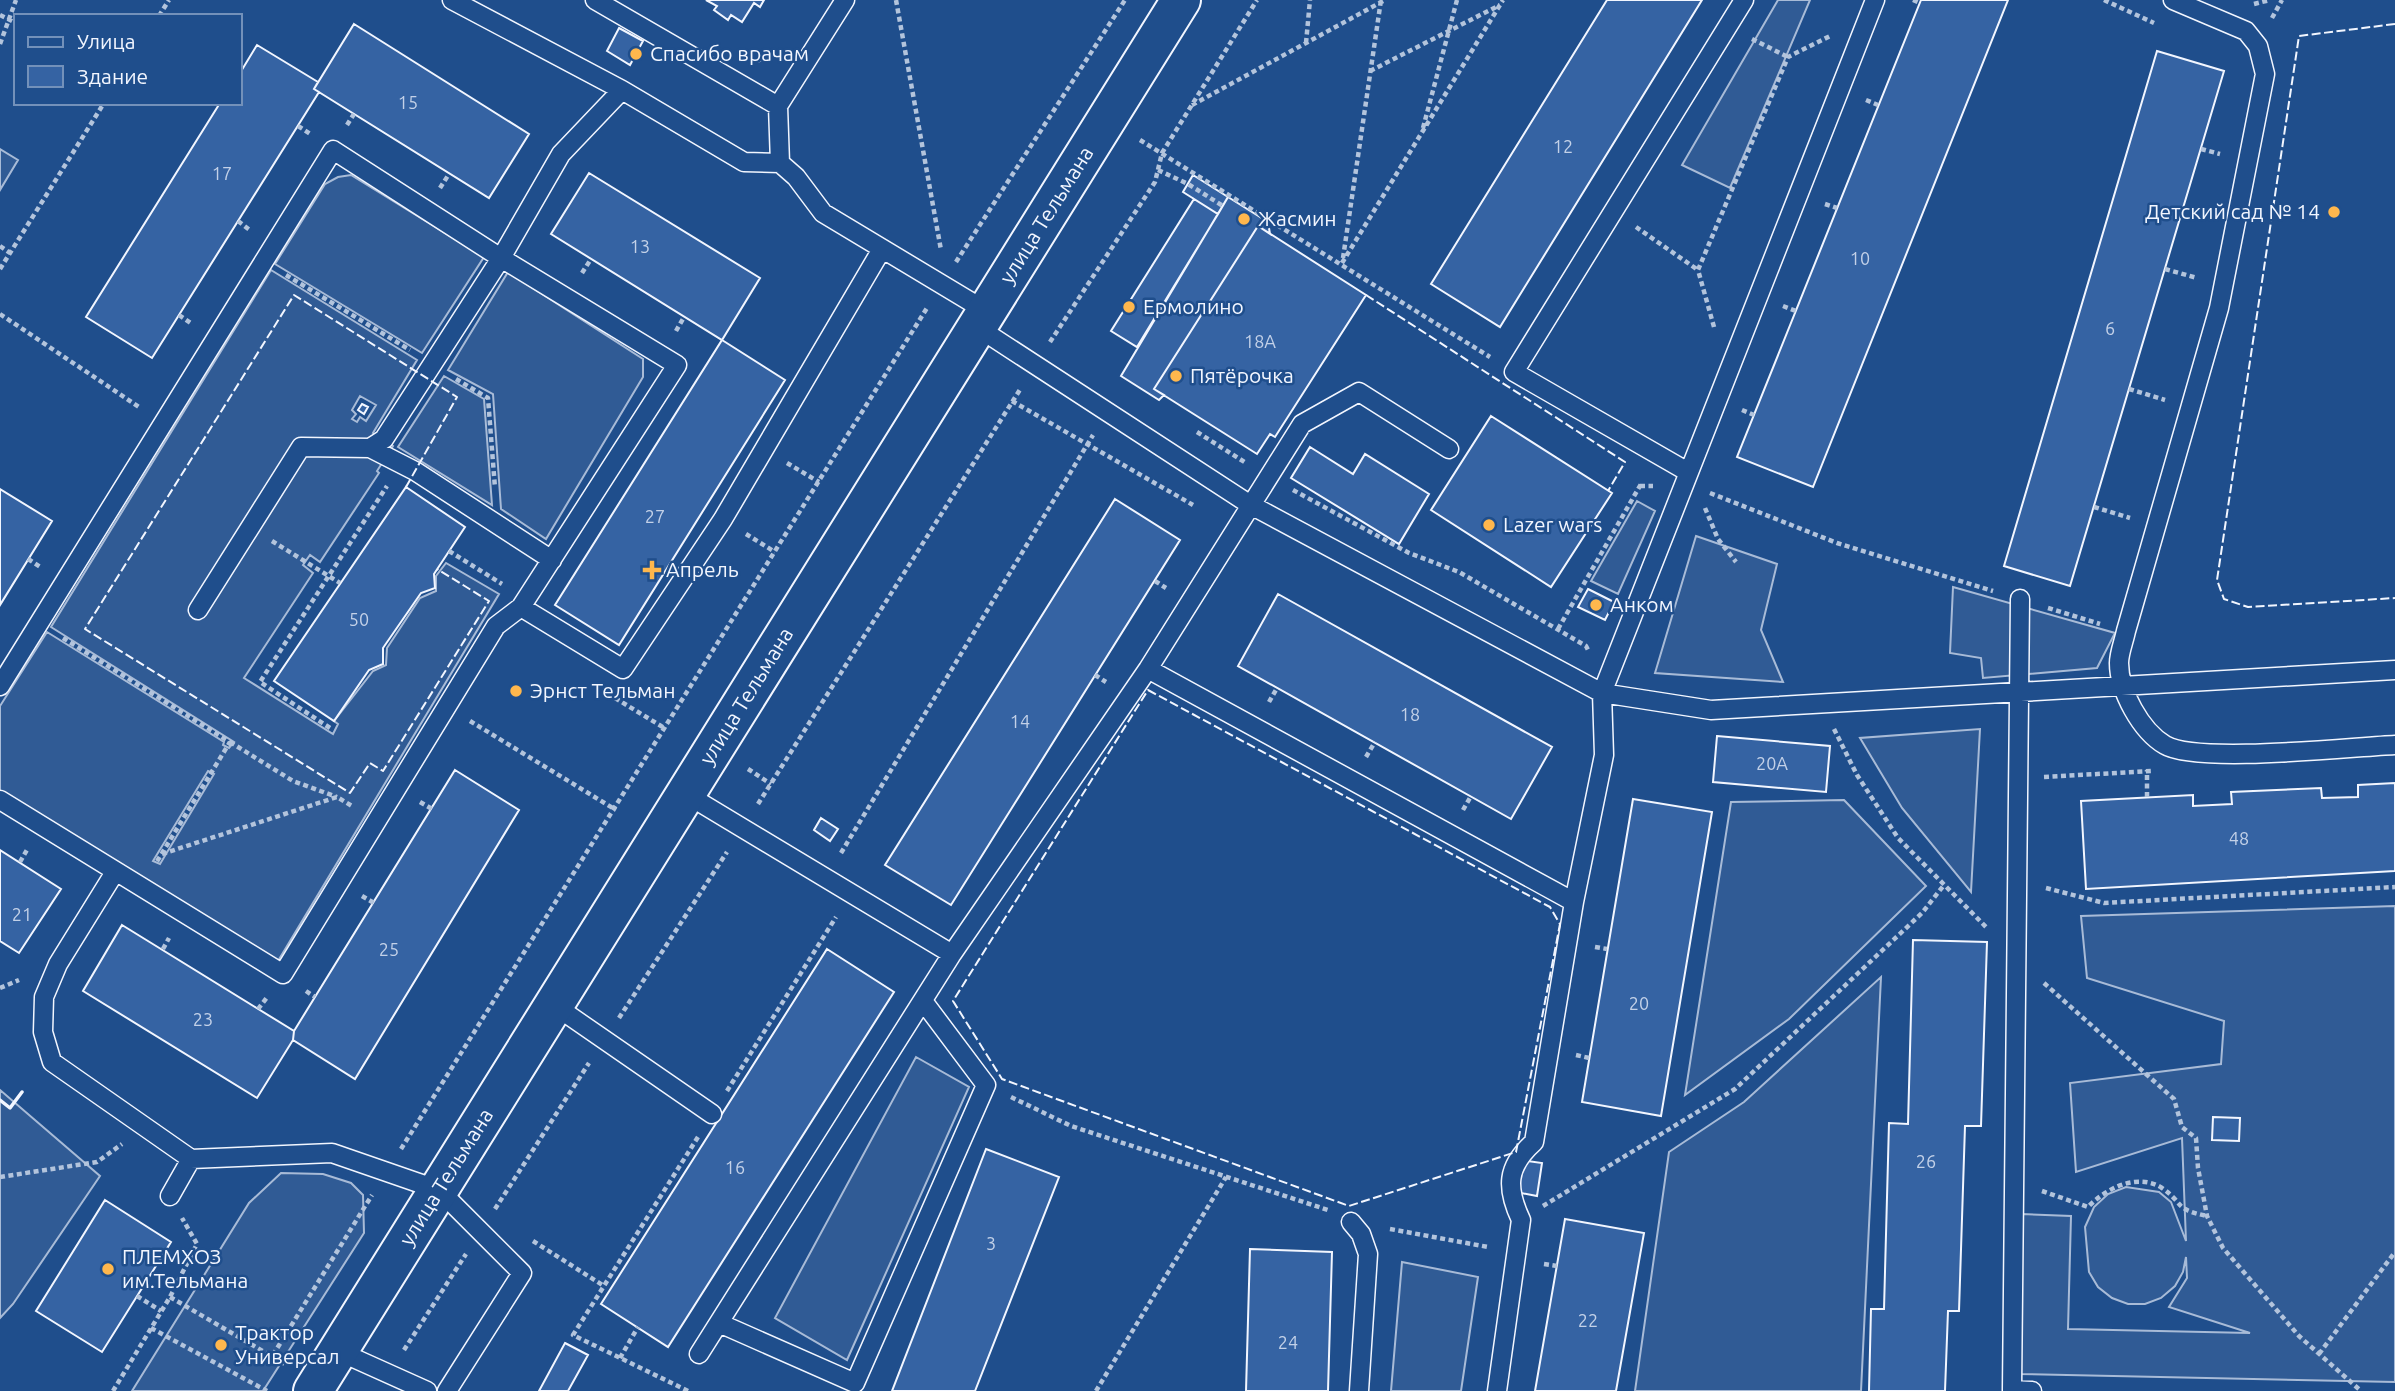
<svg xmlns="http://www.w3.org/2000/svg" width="2395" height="1391" viewBox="0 0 2395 1391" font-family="Ubuntu,sans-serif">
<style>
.built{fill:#305b95;stroke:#a8bbd7;stroke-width:2;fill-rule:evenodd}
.building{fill:#3563a3;stroke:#f2f6ff;stroke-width:2}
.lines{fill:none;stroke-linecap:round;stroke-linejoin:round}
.service-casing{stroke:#f2f6ff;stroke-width:21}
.secondary-casing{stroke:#f2f6ff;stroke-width:42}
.path{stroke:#b3c4dc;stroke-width:4.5;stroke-dasharray:5 3.5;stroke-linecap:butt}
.service{stroke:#1f4e8c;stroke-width:18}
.secondary{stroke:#1f4e8c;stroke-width:38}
.fence{stroke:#f2f6ff;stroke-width:2;stroke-dasharray:9 3.5;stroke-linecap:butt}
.wall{stroke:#f2f6ff;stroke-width:3.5}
.poi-dot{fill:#ffb74d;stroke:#1f4e8c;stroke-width:2.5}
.labels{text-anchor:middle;stroke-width:5;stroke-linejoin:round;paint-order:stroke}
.number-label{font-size:18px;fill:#c3d1e8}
.poi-label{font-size:21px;fill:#f2f6ff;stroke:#1f4e8c;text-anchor:start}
.street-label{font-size:21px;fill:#f2f6ff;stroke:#1f4e8c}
</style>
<rect width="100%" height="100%" fill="#1f4e8c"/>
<!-- built -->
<path class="built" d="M1778 0H1810L1730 188 1682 165Z
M0 149 18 160 0 190Z
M351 175 484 257 422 353 275 264 325 184 338 177Z
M271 270 417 360 373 433 393 446 377 471 379 473 320 562 310 555 303 565 313 573 244 678 333 734 338 724 334 721 373 671 386 665 387 648 420 598 436 591V576L446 563 499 594 275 966 0 793V706L47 632 224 742 223 745 229 748 234 742 51 627ZM360 396 376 405 366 421 360 417 357 422 352 419 356 414 352 410ZM208 771 214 774 160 864 153 861Z
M508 272 643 359V377L546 539 501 509 493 394 448 370Z
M444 376 484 399 492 505 398 447Z
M1637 501 1655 511 1618 594 1591 581Z
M1696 536 1777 564 1761 630 1783 682 1655 673Z
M1953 587 2115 633 2097 668 1983 678 1981 658 1950 653Z
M1980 729 1971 892 1902 808 1860 738Z
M1844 800 1926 886 1789 1019 1685 1095 1731 802Z
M2395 906V1382L2018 1374 2022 1214 2071 1216 2068 1329 2250 1333 2169 1307 2187 1278 2186 1257 2183 1272 2175 1286 2161 1298 2145 1304H2128L2112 1298 2098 1287 2089 1272 2085 1227 2094 1207 2108 1194 2126 1187 2159 1192 2171 1202 2186 1241 2182 1138 2076 1172 2070 1083 2221 1064 2224 1021 2087 978 2081 916Z
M1881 977 1861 1391H1635L1669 1152 1744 1102Z
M916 1057 969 1087 847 1360 775 1318Z
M0 1090 100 1176 13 1304 0 1318Z
M281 1173 323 1174 351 1183 363 1195 364 1233 263 1391H132L249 1203Z
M1402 1262 1478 1277 1461 1391H1391Z"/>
<!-- building -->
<path class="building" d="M706 0H764L760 7 754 3 742 22 731 15 728 20 714 10 717 6Z
M1607 0H1702L1500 327 1431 284Z
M1921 0H2008L1813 487 1737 457Z
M354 24 529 134 489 198 314 89Z
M619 28 643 41 630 65 607 51Z
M257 45 318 82 314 89 319 92 152 358 86 317 220 103H240V73Z
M2157 51 2224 71 2070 586 2004 566Z
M589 173 760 278 722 340 551 234Z
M1193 175 1228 197 1218 214 1183 192Z
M1228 197 1268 222 1270 234 1258 226 1154 389 1164 395 1159 400 1121 376Z
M1194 199 1218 214 1137 347 1111 331Z
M1258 226 1366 295 1275 437 1270 434 1257 454 1154 389Z
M722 340 785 380 619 645 555 605Z
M362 404 368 407 364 414 358 410Z
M1491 416 1612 493 1551 587 1431 510Z
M1310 447 1353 474 1365 454 1429 494 1399 544 1291 478Z
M406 487 465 527 434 574 435 588 421 593 383 648V664L369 670 334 721 274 681Z
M0 489 52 521 0 605Z
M1115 499 1180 540 951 905 885 865Z
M1588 589 1614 602 1605 620 1578 607Z
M1278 594 1552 747 1511 819 1238 666Z
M1717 736 1830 746 1826 792 1713 782Z
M455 770 519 810 355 1079 293 1040 294 1031Z
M2395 783V871L2086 889 2081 801 2193 795V806L2232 804 2231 792 2321 788 2322 798 2358 797V785Z
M1633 799 1712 812 1661 1116 1582 1102Z
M821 818 838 829 830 841 814 830Z
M0 850 61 889 19 953 0 941Z
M122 925 294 1031 293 1040 257 1098 83 991Z
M1913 940 1987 942 1981 1126H1965L1959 1311H1948L1945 1391H1869L1871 1309H1884L1889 1123 1908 1124Z
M827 949 894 992 668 1347 601 1304Z
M2213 1117 2240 1118 2239 1141 2212 1140Z
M986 1149 1059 1177 975 1391H892Z
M1521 1160 1542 1163 1537 1196 1516 1192Z
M105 1200 171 1242 102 1352 36 1311Z
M1565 1219 1644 1233 1616 1391H1535Z
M1250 1249 1332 1252 1328 1391H1246Z
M565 1343 588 1355 568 1391H539Z"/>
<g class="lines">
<defs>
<path id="service" d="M452 0 622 90 744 162 780 163 796 177 823 213 986 311
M595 0 778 106
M2173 0 2246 31 2258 46 2265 74 2219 308 2126 631C2124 641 2119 653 2119 663 2119 691 2141 731 2165 745 2197 764 2350 747 2395 745
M780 163 778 106 845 0
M977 327 1249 504 1602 693 1711 710 2395 670
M370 448 415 471 552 560
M1688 472 1514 372 1744 0
M2020 599 2012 1390 2032 1391
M521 607 623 669 723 519 882 249
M198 610 301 447 370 448 384 439 501 258 561 154 622 90
M1148 669 1574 902 1604 755 1602 693 1875 0
M0 686 333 150 501 258 677 365 521 607 496 626 283 974 0 800
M686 794 952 954
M115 872 58 964 44 997 43 1032 52 1062 191 1159 332 1153 439 1190 522 1273 447 1391
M554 1005 712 1114
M170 1196 191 1159
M1351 1222 1361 1234 1368 1254 1359 1391
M719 1323 855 1383 986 1085 923 1001
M338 1351 427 1391
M699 1354 952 954 1148 669 1302 424 1359 392 1449 449
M1497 1391 1521 1220C1506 1188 1506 1167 1534 1142L1574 902"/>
<g id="secondary">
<path id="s1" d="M313 1391 1181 0"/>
</g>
</defs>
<!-- service casing -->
<use href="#service" class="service-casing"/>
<!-- secondary casing -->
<use href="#secondary" class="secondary-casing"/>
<!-- path -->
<path class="path" d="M896 0 941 250
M1913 0 1920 3
M2104 0 2154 23
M2254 4 2270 0
M0 15 16 23
M159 16 169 0
M2272 18 2282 0
M1752 39 1788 57
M1306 43 1310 0
M0 44 16 0
M757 61 774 53
M1370 71 1500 5
M1866 100 1878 105
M1192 105 1385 0
M347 125 354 114
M298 126 312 135
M1423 128 1457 0
M1140 140 1490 357
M2201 149 2220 154
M1158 170 1188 184 1223 206
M440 188 449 174
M1825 204 1837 208
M238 221 251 231
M1636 227 1698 270
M0 246 10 253
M1343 258 1381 0
M956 262 1125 0
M1342 263 1503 0
M0 269 104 103
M2165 269 2197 278
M582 273 591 259
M286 275 410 350
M1783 306 1796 311
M0 314 139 407
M179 315 192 324
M1714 327 1698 270 1788 57 1830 36
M676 331 684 317
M1050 342 1155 182 1162 153 1257 0
M456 379 488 398 495 488
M2129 389 2165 400
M1012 401 1193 505
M1742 410 1754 415
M1197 432 1246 463
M787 463 819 482
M1640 486H1653
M1293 490 1409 553 1459 572 1586 646 1588 650
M1710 493 1837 543 1993 591
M2094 507 2130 518
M1705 508 1718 539 1736 562
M746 534 775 552
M272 541 340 583
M449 551 502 584
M28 559 42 568
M1155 581 1166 588
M2048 608 2100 624
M1558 629 1641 484
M63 638 230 742 156 863
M1095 675 1106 682
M615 698 666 729
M1269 702 1277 688
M470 721 616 810
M330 728 260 682 387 486
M1834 729 1857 775 1898 838 1988 929
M230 742 293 781 337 797
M1366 757 1375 742
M748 769 771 784
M2044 777 2151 771
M2147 797V770
M420 802 432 809
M758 804 1021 388
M1463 810 1471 796
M841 853 1093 435
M162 854 337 797 352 806
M20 862 28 848
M2046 888 2104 903 2395 887
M362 896 374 903
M1595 947 1607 949
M163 949 169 938
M2044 983 2174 1099 2182 1127 2196 1138 2198 1168 2207 1216 2223 1248 2299 1336 2361 1391
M0 988 19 980
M306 991 315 997
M258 1009 268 996
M619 1018 727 852
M1576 1055 1589 1058
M727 1091 836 917
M1011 1097 1071 1126 1328 1210
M401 1149 927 308
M0 1177 97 1162 122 1144
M2042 1191 2088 1207C2105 1189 2137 1172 2162 1188 2185 1204 2173 1209 2207 1216
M1543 1206 1735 1089 1922 913 1944 885
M495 1209 589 1063
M1390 1229 1488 1247
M533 1241 604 1286
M1544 1264 1557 1266
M137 1296 161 1311
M170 1297 285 1364
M151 1328 267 1391
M404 1350 466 1254
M2319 1354 2395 1252
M273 1355 372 1195
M620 1358 638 1327
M113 1391 170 1297 197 1244 182 1218
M688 1391 573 1335 698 1137
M1096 1391 1226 1177"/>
<!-- service -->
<use href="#service" class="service"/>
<!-- secondary -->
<use href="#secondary" class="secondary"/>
<!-- fence -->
<path class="fence" d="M2395 24 2299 36 2217 580 2224 599 2248 607 2395 598
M1366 295 1625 462 1608 491
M406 487 457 397 294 295 85 629 350 793 370 763 383 771 489 601 437 569
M1148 690 1550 907 1560 924 1516 1152 1349 1206 1002 1079 953 1001Z"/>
<!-- wall -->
<path class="wall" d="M0 1100 10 1108 22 1092"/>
</g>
<!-- markers -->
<g class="poi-dot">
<circle cx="636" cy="54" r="7"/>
<circle cx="2334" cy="212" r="7"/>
<circle cx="1244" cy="219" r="7"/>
<circle cx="1129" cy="307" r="7"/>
<circle cx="1176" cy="376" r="7"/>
<circle cx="1489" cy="525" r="7"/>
<path d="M648.5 559.5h7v7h7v7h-7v7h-7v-7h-7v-7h7z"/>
<circle cx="1596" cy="605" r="7"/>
<circle cx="516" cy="691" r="7"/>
<circle cx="108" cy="1269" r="7"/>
<circle cx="221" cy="1345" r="7"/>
</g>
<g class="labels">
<!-- number labels -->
<g class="number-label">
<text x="408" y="109">15</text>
<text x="1563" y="153">12</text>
<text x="222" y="180">17</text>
<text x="640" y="253">13</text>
<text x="1860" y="265">10</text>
<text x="2110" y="335">6</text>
<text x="1260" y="348">18А</text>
<text x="655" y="523">27</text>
<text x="359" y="626">50</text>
<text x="1410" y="721">18</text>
<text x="1020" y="728">14</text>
<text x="1772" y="770">20А</text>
<text x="2239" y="845">48</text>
<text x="22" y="921">21</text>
<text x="389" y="956">25</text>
<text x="1639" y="1010">20</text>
<text x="203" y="1026">23</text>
<text x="1926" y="1168">26</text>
<text x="735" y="1174">16</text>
<text x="991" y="1250">3</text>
<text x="1588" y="1327">22</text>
<text x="1288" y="1349">24</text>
</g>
<!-- poi labels -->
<g class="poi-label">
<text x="650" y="61">Спасибо врачам</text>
<text x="2320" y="219" text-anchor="end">Детский сад № 14</text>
<text x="1258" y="226">Жасмин</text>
<text x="1143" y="314">Ермолино</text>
<text x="1190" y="383">Пятёрочка</text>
<text x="1503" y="532">Lazer wars</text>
<text x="666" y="577">Апрель</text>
<text x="1610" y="612">Анком</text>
<text x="530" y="698">Эрнст Тельман</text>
<text x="122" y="1264">ПЛЕМХОЗ<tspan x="122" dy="24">им.Тельмана</tspan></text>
<text x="235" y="1340">Трактор<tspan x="235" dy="24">Универсал</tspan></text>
</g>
<!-- street labels -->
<g class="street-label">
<text dy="7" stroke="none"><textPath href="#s1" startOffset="1386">улица Тельмана</textPath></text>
<text dy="7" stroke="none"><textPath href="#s1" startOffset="819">улица Тельмана</textPath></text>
<text dy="7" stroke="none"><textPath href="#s1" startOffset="252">улица Тельмана</textPath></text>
</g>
</g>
<!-- legend -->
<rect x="14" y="14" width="228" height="91" fill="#1f4e8c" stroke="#7391ba" stroke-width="2"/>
<rect x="28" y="37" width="35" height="10" fill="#1f4e8c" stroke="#7391ba" stroke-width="2"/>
<text x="77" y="49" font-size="21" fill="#f2f6ff">Улица</text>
<rect x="28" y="66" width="35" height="21" fill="#3563a3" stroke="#7391ba" stroke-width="2"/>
<text x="77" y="84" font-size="21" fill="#f2f6ff">Здание</text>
</svg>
